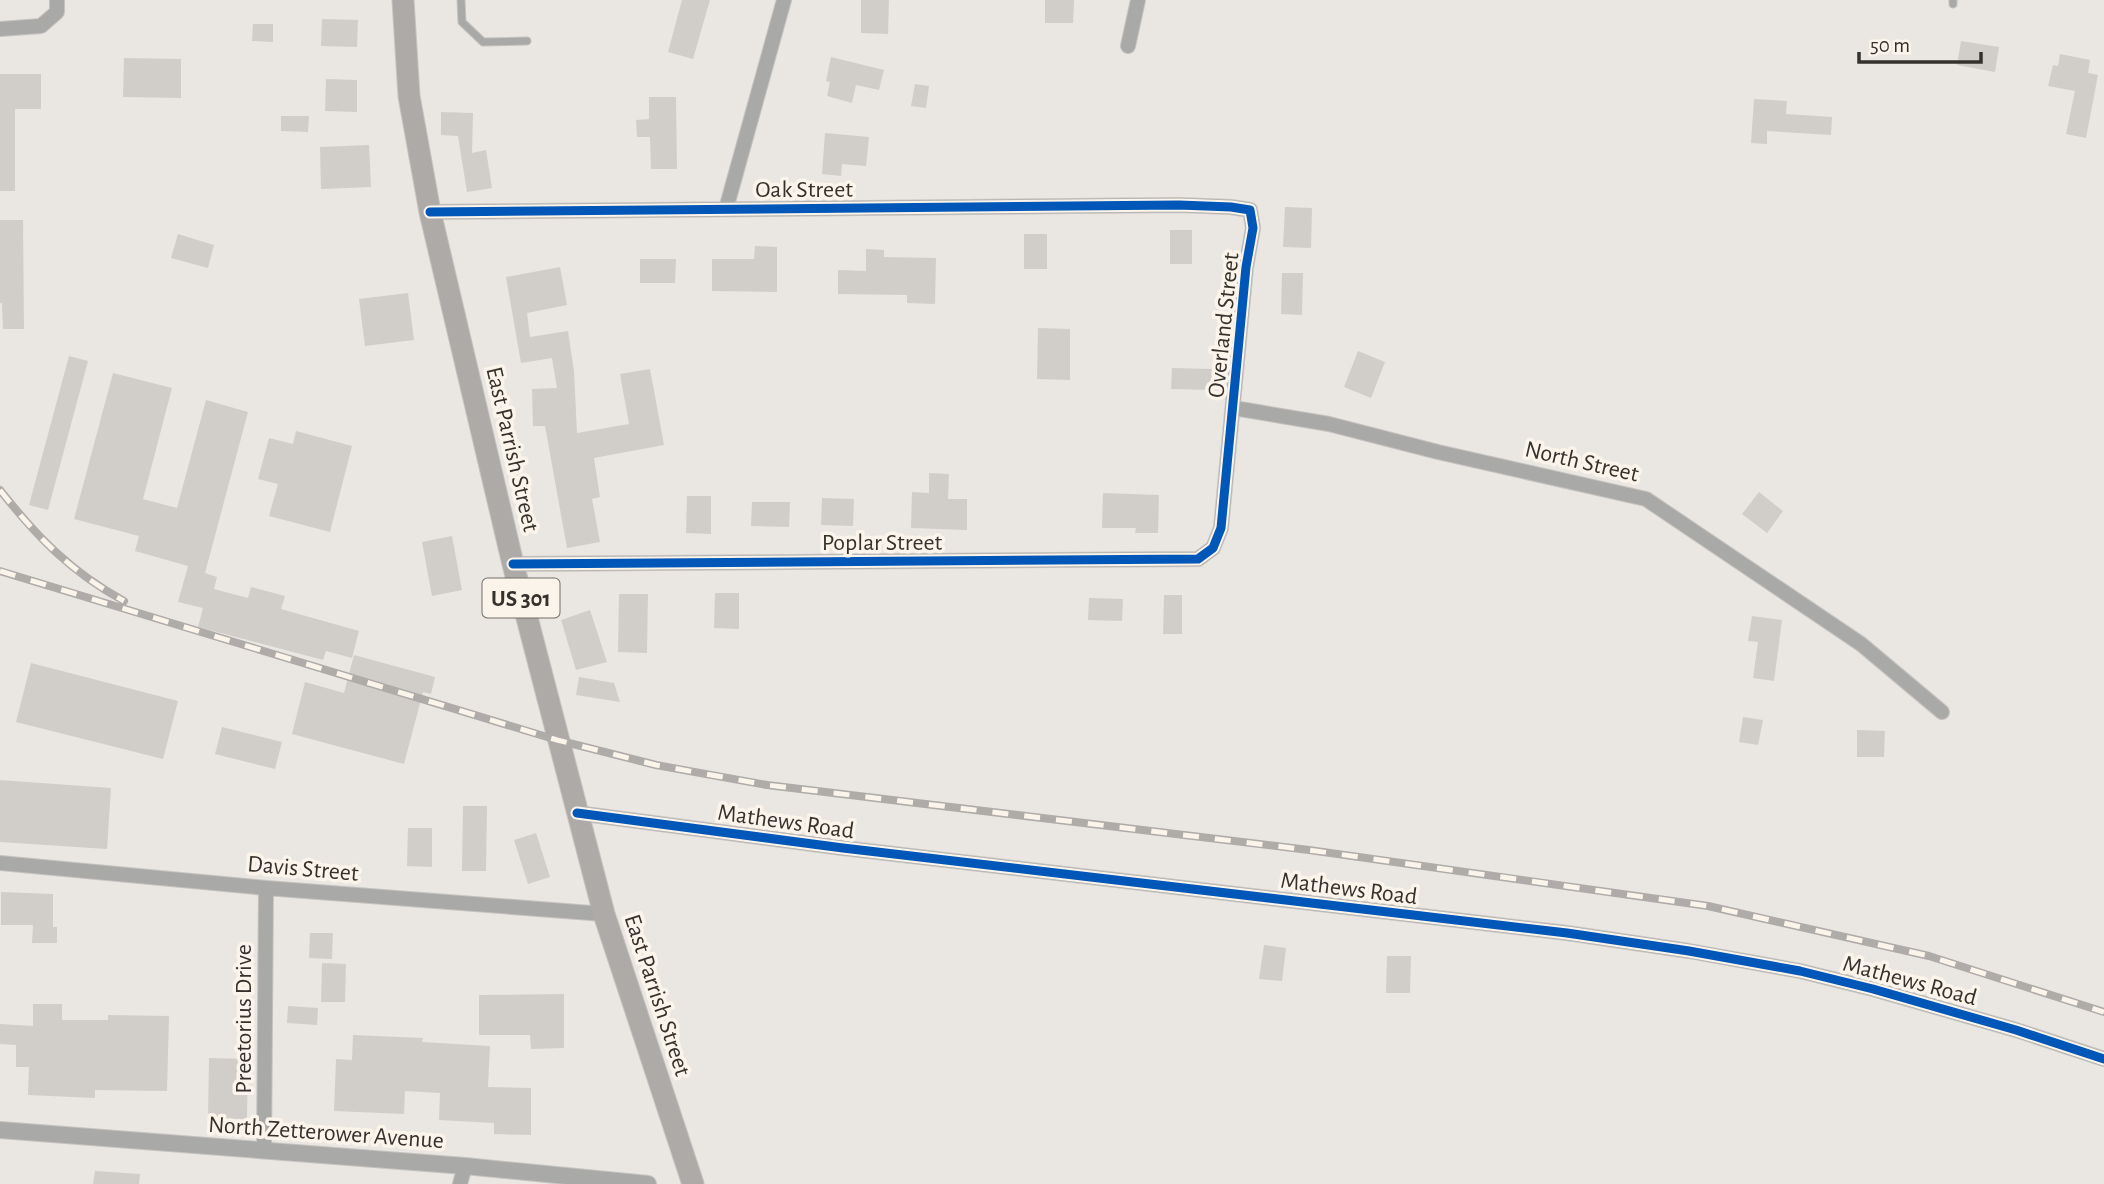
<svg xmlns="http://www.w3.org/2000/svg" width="2104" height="1184" viewBox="0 0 2104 1184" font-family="'Alegreya Sans',sans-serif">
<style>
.building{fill:#d1ceca}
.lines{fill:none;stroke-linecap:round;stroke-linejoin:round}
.service-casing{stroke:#c5c2bf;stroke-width:9}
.minor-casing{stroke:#c5c2bf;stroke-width:16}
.tertiary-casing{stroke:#c5c2bf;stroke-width:18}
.primary-casing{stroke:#c5c2bf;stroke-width:23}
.service{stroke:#a9a9a7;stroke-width:7}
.minor{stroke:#a9a9a7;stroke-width:14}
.tertiary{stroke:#a9a9a7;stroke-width:16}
.primary{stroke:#adaaa8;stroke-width:21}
.rail-casing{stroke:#aeaba9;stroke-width:8}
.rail{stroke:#fbf4eb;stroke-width:5;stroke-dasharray:16;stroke-linecap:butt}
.cycleway-casing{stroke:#fbf4eb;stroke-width:13}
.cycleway{stroke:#0057b8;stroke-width:9}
.labels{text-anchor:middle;stroke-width:7;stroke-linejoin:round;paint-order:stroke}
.shield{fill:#fbf4eb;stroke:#706c67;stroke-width:2}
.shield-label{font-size:23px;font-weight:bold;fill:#35322e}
.street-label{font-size:24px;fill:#35322e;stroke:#fbf4eb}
</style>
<rect width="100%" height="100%" fill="#eae6e2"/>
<!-- building -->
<path class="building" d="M682 0H710L693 59 668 52Z
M861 0H889L888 34 861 33Z
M1045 0H1074L1073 23H1045Z
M322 19 358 20 357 47 321 46Z
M253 24H273V42L252 41Z
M1961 41 1999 47 1995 72 1957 65Z
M2060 54 2090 60 2088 73 2098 75 2086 138 2066 134 2075 91 2048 86 2053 65 2058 66Z
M831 57 884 70 879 90 856 85 852 103 827 96 830 82 826 81Z
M124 58 181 59V98L123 97Z
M0 74H41V109H15V191H0Z
M326 79 357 80V112L325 111Z
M915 84 929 86 926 108 911 106Z
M649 97H676L677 169H651L650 137H637L636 120 649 119Z
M1754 99 1787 101 1786 114 1832 117 1831 135 1767 131V144L1751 143Z
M441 112 473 113 472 153 486 150 492 188 467 192 458 136 441 135Z
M281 116H309L308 132 281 131Z
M825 133 869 137 866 166 842 164 841 176 822 174Z
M369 145 371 187 321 189 320 147Z
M1285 207 1312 208 1311 248 1283 247Z
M0 220H23L24 329H3L2 303H0Z
M1170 230H1192V264H1170Z
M178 234 214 245 208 268 171 258Z
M1024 234H1047V269H1024Z
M755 246 777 247V292L712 291V259H754Z
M866 249 884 250V257L936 258 935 304 907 303V295L838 294V270L866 271Z
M640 259H676L675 283H640Z
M560 267 567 305 527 313 530 337 568 331 574 371 577 433 629 424 620 374 650 369 664 445 594 458 600 497 592 499 600 542 567 548 545 426H533L532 389 557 388 552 358 521 363 506 277Z
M1282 273H1303L1302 315 1281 314Z
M408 293 414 340 365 346 359 299Z
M1038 328 1070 329V380L1037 379Z
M1358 351 1385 362 1371 398 1344 387Z
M69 356 88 361 48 510 29 505Z
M1172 368 1212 369 1211 390 1171 389Z
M113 373 172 388 143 499 177 508 206 400 248 412 205 573 217 577 214 589 248 598 251 587 285 596 281 609 359 631 352 658 326 651 323 660 198 627 203 608 178 602 188 566 135 551 139 536 74 519Z
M296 431 352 446 330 532 269 516 278 484 258 479 269 438 293 444Z
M929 473 949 474 948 499H967V530L911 528 912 492 929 493Z
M1759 492 1783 511 1767 533 1742 514Z
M1103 493 1159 495 1158 533H1135L1136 528H1102Z
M687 496H711V534L686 533Z
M822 498 854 499 853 526 821 525Z
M752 502H790L789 527 751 526Z
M452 536 462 590 432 596 422 542Z
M715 593H739V629L714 628Z
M619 594H648L647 653 618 652Z
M1164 595H1182V634H1163Z
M1089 598 1123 599 1122 621 1088 620Z
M590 610 607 662 576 670 561 620Z
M1752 616 1782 620 1774 681 1753 678 1758 642 1748 641Z
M354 655 435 677 431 694 423 692 404 764 292 734 305 682 344 693Z
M31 663 178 701 163 759 16 722Z
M579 677 614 683 620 702 576 695Z
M1743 717 1763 720 1758 745 1739 742Z
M222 727 282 742 275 769 215 754Z
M1857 730 1885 731 1884 757H1857Z
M0 780 111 788 107 849 0 842Z
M463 806H487L486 871H462Z
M408 828H432V867L407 866Z
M536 833 550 877 528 884 514 840Z
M1 892 53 894V927H57V943H32L33 925H1Z
M310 933H333L332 959 309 958Z
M1264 945 1286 948 1282 981 1259 979Z
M1387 956H1411L1410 993H1386Z
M322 963 346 964 345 1002H321Z
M564 994V1048L531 1049 530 1035H479V995Z
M33 1004H62V1020H108V1015L169 1016 167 1091 95 1090V1098L28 1095 29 1067H16V1045L0 1044V1024L33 1026Z
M288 1006 318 1008 317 1025 287 1023Z
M353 1035 423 1038 422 1042 490 1046 488 1087 531 1088V1135L494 1134V1123L439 1120 440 1093 405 1091 404 1114 334 1111 336 1059 352 1060Z
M209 1058 248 1059 247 1119 208 1118Z
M95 1171 140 1174 139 1184H93Z"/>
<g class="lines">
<defs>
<path id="service" d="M461 0 462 22 483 42 527 41
M1953 4V0"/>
<path id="minor" d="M0 29 41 26 57 12V0
M1128 46 1138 0
M726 209 784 0
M430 212 1179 205 1231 207 1250 210 1253 228 1246 267 1221 528 1213 548 1198 559 513 564
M1234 408 1329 424 1438 452 1646 499 1861 644 1942 712
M577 813 843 848 1567 933 1689 951 1800 971 1873 989 2016 1030 2104 1059
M0 863 266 888 604 914
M264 1151 266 888
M460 1184 465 1166"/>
<path id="tertiary" d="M0 1130 465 1166 648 1184"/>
<path id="primary" d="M403 0 409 96 430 212 513 564 604 914 693 1184"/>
</defs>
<!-- service casing -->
<use href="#service" class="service-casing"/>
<!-- minor casing -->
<use href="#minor" class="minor-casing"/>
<!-- tertiary casing -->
<use href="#tertiary" class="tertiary-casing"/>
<!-- primary casing -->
<use href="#primary" class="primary-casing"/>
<!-- service -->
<use href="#service" class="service"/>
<!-- minor -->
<use href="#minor" class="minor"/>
<!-- tertiary -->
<use href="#tertiary" class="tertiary"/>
<!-- primary -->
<use href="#primary" class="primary"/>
<defs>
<path id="rail" d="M0 490C37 537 71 572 124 601
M0 571 557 740 656 765 767 785 1309 850 1708 906 1929 956 2104 1012"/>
</defs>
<!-- rail casing -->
<use href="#rail" class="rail-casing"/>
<!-- rail -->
<use href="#rail" class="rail"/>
<defs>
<path id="cycleway" d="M430 212 1179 205 1231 207 1250 210 1253 228 1246 267 1221 528 1213 548 1198 559 513 564
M577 813 843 848 1567 933 1689 951 1800 971 1873 989 2016 1030 2104 1059"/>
</defs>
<!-- cycleway casing -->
<use href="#cycleway" class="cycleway-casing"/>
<!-- cycleway -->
<use href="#cycleway" class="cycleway"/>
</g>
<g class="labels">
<!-- shield labels -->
<rect class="shield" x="482.5" y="578.5" width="77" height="39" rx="5"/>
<g class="shield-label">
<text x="521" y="606">US 301</text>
</g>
<!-- street labels -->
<g class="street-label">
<text x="804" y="197">Oak Street</text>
<text transform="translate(1223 325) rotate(-84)" y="8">Overland Street</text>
<text transform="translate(513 449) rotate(77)" y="8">East Parrish Street</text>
<text transform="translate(1582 461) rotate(13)" y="8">North Street</text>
<text x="882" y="550">Poplar Street</text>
<text transform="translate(786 821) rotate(8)" y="8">Mathews Road</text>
<text transform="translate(303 868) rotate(5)" y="8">Davis Street</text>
<text transform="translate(1349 888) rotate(7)" y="8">Mathews Road</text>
<text transform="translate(1910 980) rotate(15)" y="8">Mathews Road</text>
<text transform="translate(658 995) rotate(72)" y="8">East Parrish Street</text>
<text transform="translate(243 1019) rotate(-90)" y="8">Preetorius Drive</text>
<text transform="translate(326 1132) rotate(4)" y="8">North Zetterower Avenue</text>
</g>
</g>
<!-- scale -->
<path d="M1859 52v10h122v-10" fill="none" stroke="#35322e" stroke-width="3.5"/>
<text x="1870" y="52" font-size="21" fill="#35322e" stroke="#fbf4eb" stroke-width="5" paint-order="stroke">50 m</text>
</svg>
